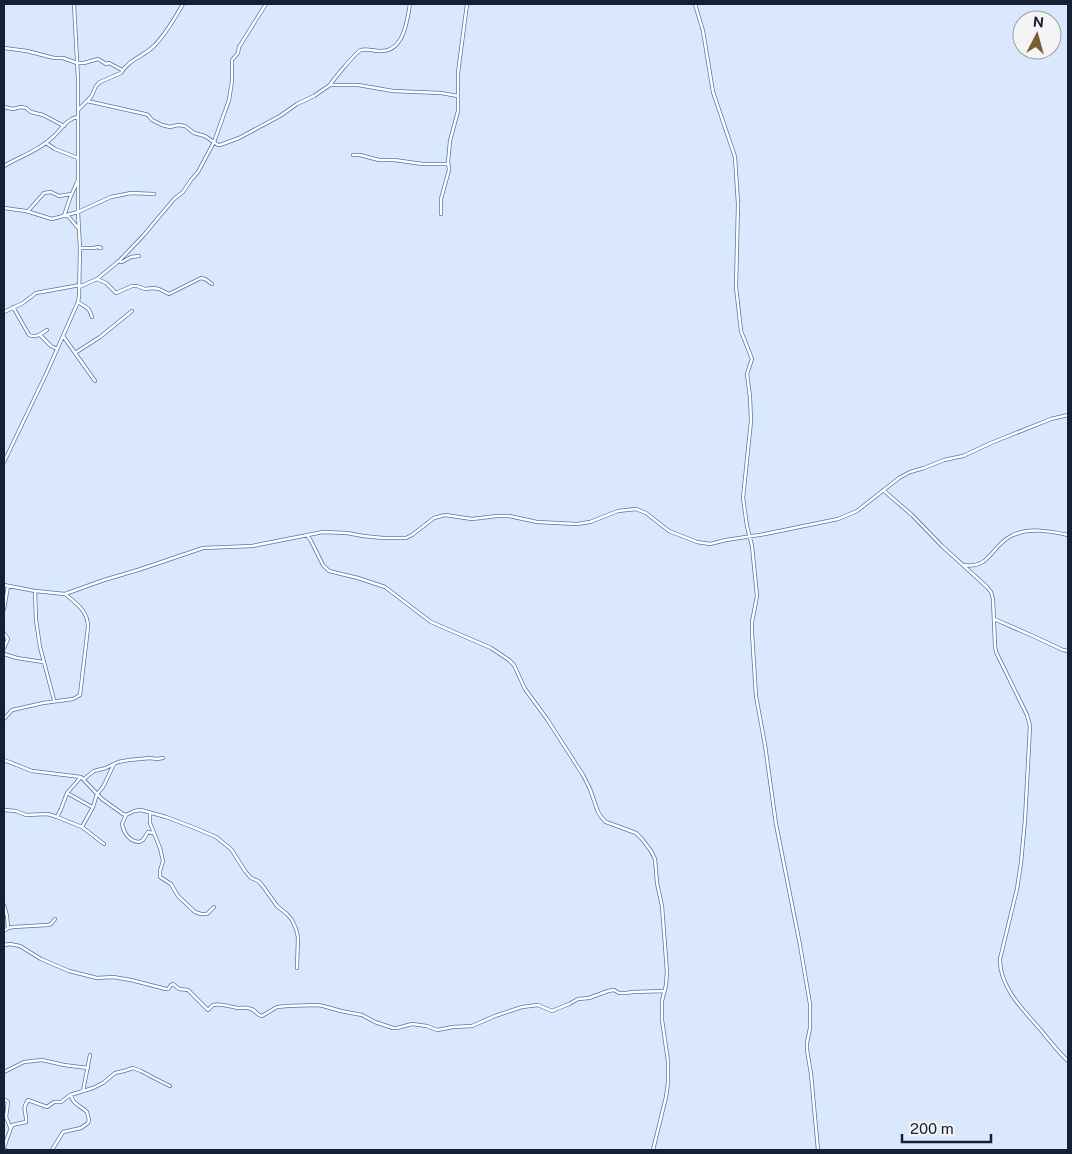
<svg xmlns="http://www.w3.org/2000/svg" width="1072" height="1154" viewBox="0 0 1072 1154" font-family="'Public Sans',sans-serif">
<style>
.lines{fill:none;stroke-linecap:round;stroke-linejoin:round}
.minor-casing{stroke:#5775a5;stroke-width:4}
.minor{stroke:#fff;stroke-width:2.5}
</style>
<rect width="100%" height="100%" fill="#dae8fe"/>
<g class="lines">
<defs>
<path id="minor" d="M695 4 703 31 713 92 735 157 738 204 736 287 741 331 752 359 747 374 750 397 751 421 743 498 747 526 752 546 757 596 752 622V633L756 696 765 745 776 824 800 945 810 1004V1028L807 1043V1050L811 1074 818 1150
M4 48 27 51 54 58H63L77 63H84L98 59 106 64 109 63 122 70
M330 85C333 80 356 52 361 50 366 48 374 51 380 51 404 52 407 21 410 4
M87 101 145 114 148 115 152 120 162 125 170 127 178 125 185 126 194 133 205 136 218 145H220L239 138 280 116 297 104 314 96 330 85H358L393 91 441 93 458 96
M4 107 13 109 21 107 26 108 31 112 43 115 64 126
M78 110 91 97 96 86 100 82 121 73C128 60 144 56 154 46 166 34 175 18 183 4
M46 143 55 149 78 158
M353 155H360L379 160H394L423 164H448
M4 166C21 156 40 150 54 136 61 129 68 118 78 117
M78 180 70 198 64 216H68L79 229
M4 208 26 211 52 219 78 212 111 197 131 193 154 194
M28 211 44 193 51 192 59 196 72 194
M441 214V199L449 170 448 162 450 141 458 111V73L467 4
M80 248H94L98 247 101 248
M119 261 122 262 131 257 139 256
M97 279 106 283 116 293 132 286H137L145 289 153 288 159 289 169 294 201 278 205 279 212 284
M79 287 97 279 119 261 143 236 174 199 183 192 191 180 198 172 214 142 229 100 232 81V60L238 53 239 47 266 4
M78 302C86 308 89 306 92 317
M13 307 29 335C36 338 41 334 47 330
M4 312 23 303 36 293 80 285
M40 335 51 346 57 349
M63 336 95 381
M75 353 100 337 132 311
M4 462 47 372 78 302 79 296 80 248 78 212V79L74 4
M883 490 912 515 942 546 987 587 991 592 993 599 995 646 996 652 1027 715 1030 726 1025 820 1021 863 1017 889 1000 959C999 986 1023 1010 1040 1029 1049 1040 1058 1052 1068 1061
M307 535 311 541 323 565 329 571 358 578 385 587 431 622 491 648 509 660 514 665 525 689 547 719 583 775 590 789 598 812 602 818 606 822 636 833 642 839 651 851 655 859 657 883 662 906 667 972 666 985 662 1001V1020L668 1061V1083L666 1097 653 1150
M963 565C991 569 991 546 1011 536 1029 527 1049 531 1068 535
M4 585 35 591 65 594 104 580 138 570 203 548 252 546 323 532 347 533 363 536 383 538H406L412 535 434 518 445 515 472 519 497 516H509L537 522 577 524 590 522 618 511 636 509 646 513 669 531 697 542 710 544 726 540 765 534 838 519 857 511 899 478 910 472 924 468 944 460 963 456 991 443 1051 419 1068 415
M35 591 36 620 40 647 54 700
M4 609 8 586
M994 619 1033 636 1063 650 1068 651
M4 633 8 639 4 648
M4 654 17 658 43 662
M4 719 12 710 43 703 73 699 80 695 88 627C88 611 76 603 65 594
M4 760 32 771 81 777 102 799 123 814 126 815 134 811 141 810 166 817 195 828 216 837 231 849 245 871 251 878 258 881 262 885 277 906 287 914 292 920 296 929 298 937 297 968
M84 779 94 771 106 768 118 762 129 760 150 758 157 759 163 758
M67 793 92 807
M4 810 16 811 26 815 48 814 57 817 82 827 104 844
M150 812V823L160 848 163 861 160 871V877L171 884 178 896 195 912 201 914H207L214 907
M126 815 122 824C124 833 129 841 139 842L143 840 148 832 153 833
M57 817 61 809 67 793 81 777
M82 827 93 807 97 794 103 787 114 764
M4 905 7 916 8 928
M4 931 8 928 13 927 48 925 51 924 55 919
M4 945 10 944 20 946 41 959 69 971 97 978 113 977 131 980 166 989H168L171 985 173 984 179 989 188 990 208 1010 213 1005C222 1003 230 1007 238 1008 243 1008 247 1007 251 1009 257 1011 255 1014 262 1016L277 1007 287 1006 317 1005 323 1006 341 1011 362 1015 375 1022 393 1028H397L412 1024 427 1026 437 1030 453 1027 472 1026 495 1016 522 1007 538 1005 552 1011 569 1004 578 999 589 998 608 991 614 990 619 993H626L633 992 664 991
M4 1072 24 1062 42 1060 64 1065 88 1068
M83 1091 93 1088 103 1083 115 1073 124 1071 133 1068 141 1071 154 1078 170 1086
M4 1099 8 1102 6 1117 10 1127
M4 1147 12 1125 26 1122C27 1112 21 1110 28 1100L47 1107 54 1102H61L70 1095 83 1091 90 1055
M4 1149 6 1150
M52 1150 63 1132 81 1128 88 1123 89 1120 87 1112C81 1106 72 1104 71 1095"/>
</defs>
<!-- minor casing -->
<use href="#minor" class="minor-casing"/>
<!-- minor -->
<use href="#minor" class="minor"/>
</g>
<!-- border -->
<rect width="1072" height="1154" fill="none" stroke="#142034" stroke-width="10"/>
<!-- north arrow -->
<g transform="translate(1037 35) rotate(6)"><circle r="24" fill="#f4f4f4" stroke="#9a9fa7"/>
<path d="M0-4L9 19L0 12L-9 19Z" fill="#795f31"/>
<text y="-8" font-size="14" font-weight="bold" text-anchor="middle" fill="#142034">N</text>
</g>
<!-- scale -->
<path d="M902 1134v8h89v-8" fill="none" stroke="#142034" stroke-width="2.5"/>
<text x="910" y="1134" font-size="15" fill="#142034" stroke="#f4f4f4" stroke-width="4" paint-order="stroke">200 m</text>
</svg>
